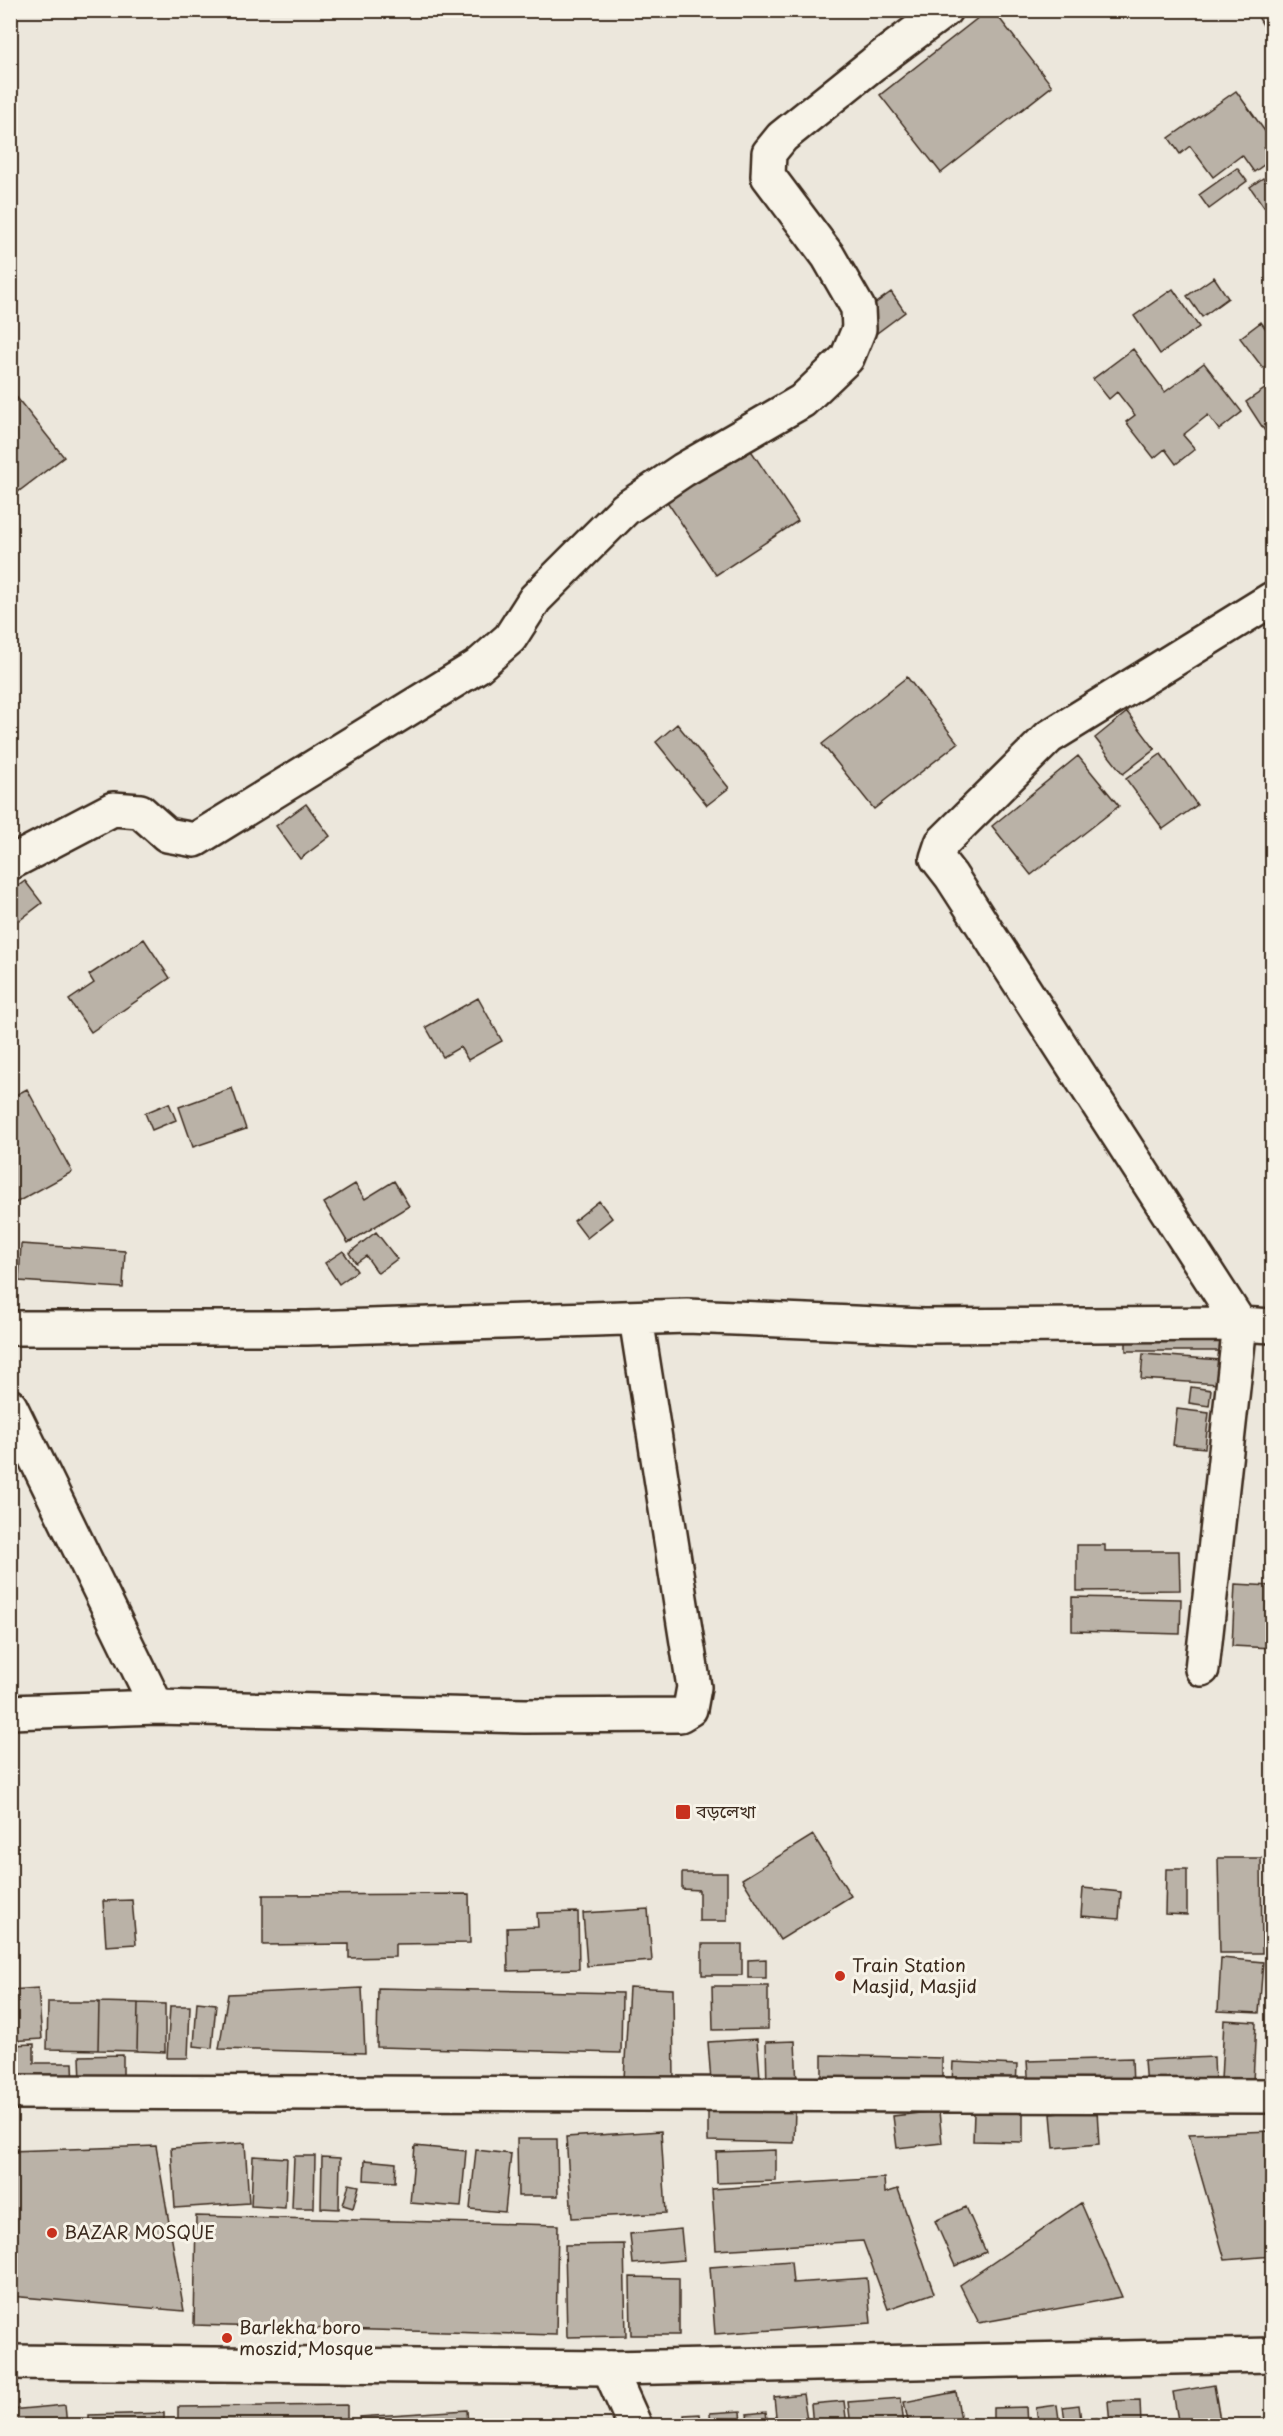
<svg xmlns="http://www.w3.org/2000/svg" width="1283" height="2436" viewBox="0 0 1283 2436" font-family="'Playpen Sans','Noto Sans Bengali',sans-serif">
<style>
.building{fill:#bab2a7;stroke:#3b2a1e;stroke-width:1.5}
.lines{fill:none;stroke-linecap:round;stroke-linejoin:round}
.minor-casing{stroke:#3b2a1e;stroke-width:38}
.major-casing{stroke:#3b2a1e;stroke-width:38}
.minor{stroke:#f7f3e8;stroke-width:33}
.major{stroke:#f7f3e8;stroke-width:33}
.poi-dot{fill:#c8321e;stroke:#f7f3e8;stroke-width:2}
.labels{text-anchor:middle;stroke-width:6;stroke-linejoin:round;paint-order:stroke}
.poi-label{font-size:18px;fill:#3b2a1e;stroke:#f7f3e8;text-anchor:start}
</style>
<rect width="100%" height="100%" fill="#ece7dc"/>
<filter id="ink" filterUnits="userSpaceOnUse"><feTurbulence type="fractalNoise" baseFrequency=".0167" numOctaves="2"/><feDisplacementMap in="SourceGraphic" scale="12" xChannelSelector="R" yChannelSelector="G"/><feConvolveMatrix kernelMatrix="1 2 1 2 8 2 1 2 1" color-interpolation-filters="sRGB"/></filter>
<g filter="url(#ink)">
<!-- building -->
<path class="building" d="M988 10H993L1052 86 941 173 880 95Z
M1254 10H1272V40Z
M1236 91 1272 141 1264 148 1272 159 1254 172 1242 155 1213 177 1190 146 1180 154 1169 138Z
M1237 168 1247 181 1209 209 1199 195Z
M1263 178 1272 191V201L1264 207 1250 187Z
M1214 277 1228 298 1202 317 1187 296Z
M1173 289 1199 327 1160 354 1134 316Z
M891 292 905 312 877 333 862 313Z
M1261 322 1272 337V362L1263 368 1240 338Z
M1133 349 1165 392 1204 363 1242 412 1219 430 1208 415 1183 435 1195 449 1176 464 1165 449 1154 458 1126 422 1135 415 1117 392 1109 399 1093 379Z
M1272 384V442L1246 402Z
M10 389 64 457 10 498V463L14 460 10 456Z
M748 446 798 521 716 575 666 500Z
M907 677 958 743 874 809 822 744Z
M1127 712 1155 749 1123 774 1095 738Z
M677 724 729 788 707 805 656 742Z
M1161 754 1197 805 1163 829 1126 779Z
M1078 756 1119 806 1031 875 992 826Z
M306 804 330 836 300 859 276 826Z
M25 881 42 903 20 920 10 909V892Z
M144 939 170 978 91 1032 69 1000 94 983 89 975Z
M478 998 502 1041 468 1060 460 1047 443 1057 426 1027Z
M232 1088 246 1129 193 1147 179 1107Z
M27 1089 72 1172 10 1206V1098Z
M169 1103 176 1120 152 1130 145 1113Z
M394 1181 409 1206 348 1243 324 1203 355 1184 365 1199Z
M599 1201 612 1218 587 1238 574 1221Z
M376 1232 397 1259 378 1273 366 1256 356 1263 349 1253Z
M21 1244 125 1251 123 1288 19 1281Z
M343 1251 357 1271 339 1284 325 1263Z
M1126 1323H1225V1351H1126Z
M1143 1354 1220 1360 1219 1384 1141 1379Z
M1191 1387 1211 1390 1209 1406 1189 1403Z
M1177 1409 1209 1413 1205 1448 1173 1445Z
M1077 1545H1105V1551H1179L1180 1590 1077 1591Z
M1235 1584 1272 1586V1648L1232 1646Z
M1072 1597 1181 1599 1180 1634 1072 1631Z
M813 1835 851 1896 780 1940 742 1879Z
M1218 1858H1261L1262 1953H1220Z
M1166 1869H1187V1915L1165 1914Z
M682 1873H727V1921H699V1890L682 1889Z
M1083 1888 1121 1892 1119 1919 1081 1916Z
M469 1894 470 1943 395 1944V1957L349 1958V1944L263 1945V1895Z
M132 1900 136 1944 106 1946 103 1901Z
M648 1909 652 1961 587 1966 583 1913Z
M578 1912 579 1969 508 1971 507 1928 538 1927 537 1913Z
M702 1944H742V1975H702Z
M1221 1958 1263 1962 1259 2013 1218 2011Z
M766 1959V1978H748V1960Z
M712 1986H768V2029L713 2030Z
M629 1987 673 1989 674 2084 624 2079Z
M38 1988 42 2039 10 2041V1990Z
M362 1988 365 2053 219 2049 228 1994Z
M378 1988 622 1993 621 2053 377 2047Z
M48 2002H99L98 2050 47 2049Z
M99 2002 138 2003 137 2051 98 2050Z
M197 2002 216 2004 212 2048 194 2046Z
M138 2003 165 2004V2052L137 2051Z
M170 2006H190L188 2058H167Z
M1224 2020 1256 2022 1253 2082 1221 2080Z
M757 2039 760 2077 711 2081 708 2042Z
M795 2041 797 2086 767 2088 766 2042Z
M34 2044V2063H73L74 2086 10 2087V2045Z
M123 2055V2082L81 2083 80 2056Z
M822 2055 942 2058V2090L822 2088Z
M1214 2057 1215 2084 1146 2087 1144 2060Z
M1132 2058 1133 2087 1029 2090 1027 2061Z
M953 2062 1017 2065 1016 2088 952 2084Z
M708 2106 795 2108 794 2143 708 2141Z
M1097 2110 1099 2144 1054 2148 1051 2114Z
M939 2111 942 2143 897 2148 893 2116Z
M974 2112 1023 2113V2142L973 2141Z
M661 2131 666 2213 572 2218 566 2137Z
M1272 2131V2256L1225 2260 1189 2134Z
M517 2139H557L558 2196H518Z
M245 2143 249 2203 175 2208 171 2148Z
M156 2146 184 2311 10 2296V2151Z
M415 2146 466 2151 461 2207 410 2203Z
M476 2150 511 2154 505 2212 470 2209Z
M776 2150V2181L717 2183 716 2152Z
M253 2156 287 2158 285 2208 251 2206Z
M294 2156H315L314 2208H292Z
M322 2157 340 2158 339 2209 321 2208Z
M365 2160 396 2163 395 2182 364 2180Z
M884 2178 885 2193 898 2189 934 2293 888 2309 863 2241 716 2250 712 2189Z
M349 2184 359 2186 353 2208 343 2205Z
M1081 2203 1122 2297 979 2323 960 2285Z
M966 2207 986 2252 955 2266 935 2221Z
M196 2216 558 2225 556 2335 194 2325Z
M681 2229 684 2260 633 2264 630 2234Z
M624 2244 626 2336 567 2337 565 2245Z
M791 2261 793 2283 867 2278 871 2323 715 2334 710 2267Z
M630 2277 679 2278V2335H631Z
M1214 2385 1221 2426H1179L1173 2392Z
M956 2392 962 2426H909L904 2402Z
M803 2394 808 2426H777L774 2397Z
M901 2398 904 2426H851L848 2402Z
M1140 2400 1141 2426H1110L1108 2401Z
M844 2401 847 2426H813L811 2404Z
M65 2405 67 2426H10V2410Z
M347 2405V2426H178V2407Z
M1057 2405 1060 2426H1039L1036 2408Z
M1079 2405 1081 2420 1097 2418 1098 2426H1066L1063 2407Z
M1026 2407 1027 2426H993V2408Z
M467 2410 468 2426H360L359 2417Z
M741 2411 742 2426H711L710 2413Z
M766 2412 768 2426H749L747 2414Z
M164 2413V2426H89V2415Z
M700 2414 701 2426H685L684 2415Z"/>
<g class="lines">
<defs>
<path id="minor" d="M10 863 113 809 140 811 167 835 195 840 478 666 510 638 535 599 625 509 683 470 802 401 847 358 859 329 858 308 828 256 768 176 769 153 782 137 873 64 945 10
M10 1328H307L687 1316 923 1326 1240 1324 1272 1326
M10 1406 157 1707
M1202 1669 1240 1324 951 876 937 858 942 843 1049 737 1272 599
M10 1712 157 1707 525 1716 680 1715 690 1709 694 1687 636 1318
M10 2092 1272 2096
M609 2368 635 2426"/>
<path id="major" d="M10 2362 609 2368 1272 2355"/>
</defs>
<!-- minor casing -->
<use href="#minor" class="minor-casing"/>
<!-- major casing -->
<use href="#major" class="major-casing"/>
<!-- minor -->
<use href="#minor" class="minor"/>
<!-- major -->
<use href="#major" class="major"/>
</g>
</g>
<!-- markers -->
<g class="poi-dot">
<rect x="675" y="1804" width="16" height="16" rx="3"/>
<circle cx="840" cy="1976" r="6"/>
<circle cx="52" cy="2233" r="6"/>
<circle cx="227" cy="2338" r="6"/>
</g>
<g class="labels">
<!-- poi labels -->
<g class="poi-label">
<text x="696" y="1818">বড়লেখা</text>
<text x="852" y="1972">Train Station<tspan x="852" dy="21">Masjid, Masjid</tspan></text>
<text x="64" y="2239">BAZAR MOSQUE</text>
<text x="239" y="2334">Barlekha boro<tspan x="239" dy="21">moszid, Mosque</tspan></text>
</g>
</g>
<!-- margin -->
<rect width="1283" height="2436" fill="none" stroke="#f7f3e8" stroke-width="36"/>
<rect x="18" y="18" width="1247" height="2400" fill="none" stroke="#3b2a1e" stroke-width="2" filter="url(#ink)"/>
</svg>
